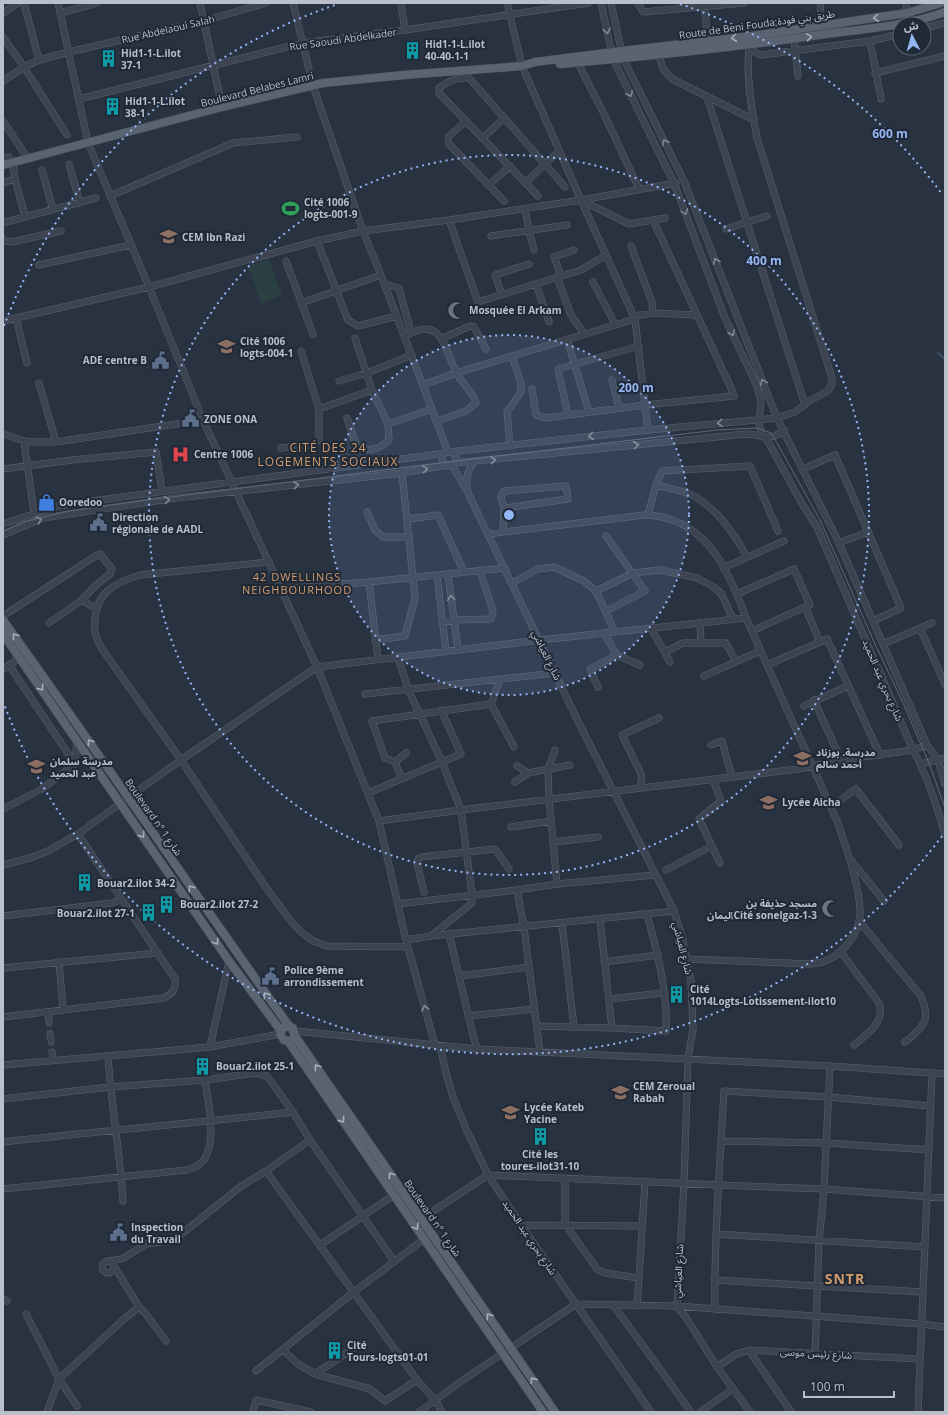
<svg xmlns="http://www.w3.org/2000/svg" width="948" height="1415" viewBox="0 0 948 1415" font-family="'Open Sans','Noto Sans Arabic',sans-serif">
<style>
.green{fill:#2b4043}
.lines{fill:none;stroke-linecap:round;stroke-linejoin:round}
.stream{stroke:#3f4e69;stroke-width:2}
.minor-tunnel{stroke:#3e4756;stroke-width:6;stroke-dasharray:6 3;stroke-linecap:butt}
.minor-casing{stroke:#5a626e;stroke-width:7}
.major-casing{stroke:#454d5a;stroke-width:9}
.minor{stroke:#3c4451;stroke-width:6}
.major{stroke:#5a6371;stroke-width:8}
.tram{stroke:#5e6878;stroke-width:1}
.oneway{stroke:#a6adb9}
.oneway2{stroke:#818894}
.ring{fill:none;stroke:#95b6f4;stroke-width:2;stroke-dasharray:2 4}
.labels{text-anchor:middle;stroke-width:4;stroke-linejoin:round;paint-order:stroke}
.street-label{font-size:10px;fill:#b9bfcb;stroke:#202936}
.poi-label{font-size:10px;font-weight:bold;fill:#b9bfcb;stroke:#202936;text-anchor:start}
.neighbourhood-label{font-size:11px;letter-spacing:1px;fill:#d29c6d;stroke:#202936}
.quarter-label{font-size:12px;letter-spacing:1px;fill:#d29c6d;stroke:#202936}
.district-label{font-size:14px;font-weight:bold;letter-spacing:1px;fill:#d29c6d;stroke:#202936}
.centre{fill:#95b6f4;stroke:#202936;stroke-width:2}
.ring-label{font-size:12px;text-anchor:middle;font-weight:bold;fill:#95b6f4;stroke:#202936;stroke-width:4;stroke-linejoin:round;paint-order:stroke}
</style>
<rect width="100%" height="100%" fill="#283241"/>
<!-- green -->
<path class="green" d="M269 259 282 295 261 304 248 266Z"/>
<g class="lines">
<!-- stream -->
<path class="stream" d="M938 353 945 359"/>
<!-- minor-tunnel -->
<path class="minor-tunnel" d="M49 1021 50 1034
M51 1040 52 1052"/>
<defs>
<path id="minor" d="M24 3 39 60
M58 3 88 143 149 287 203 420 317 667 379 821 406 940 435 1045
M200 3 222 107
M293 3 313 86 363 231 381 275 448 452
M401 3 405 30
M507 3 522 66 581 200 635 319 648 430
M601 3 613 59 674 183 725 318 757 386 761 401 759 423 761 432 770 445 801 502 817 527 913 750C928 777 937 806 945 835
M611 3 623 58 684 181 777 418 839 543 927 745 938 760 945 784
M638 3 643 12 744 3
M704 3 708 41
M820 3 822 26
M3 13 18 3
M60 13 97 3
M902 23 907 16 906 3
M924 28 945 23
M3 37 24 67 67 135
M794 39 798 76
M870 41 881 99
M749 45 756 53 761 55 870 41 900 34
M659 55 663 69 672 79 754 120
M578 63 604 114 639 189
M875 73 945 56
M3 81 24 67 39 60 69 52 204 21 266 3
M707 97 805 405
M79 99 302 43 405 30 588 3
M3 121 28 159
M466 121 448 137 449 144 504 201
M483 138 504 118
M3 158 9 157
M13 163 15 179 25 217
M69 164 80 203
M42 170 53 210
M3 183 15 179
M525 183 559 151
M489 185 510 166
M110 196 233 143 297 137
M538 196 439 93V88C448 81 457 77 469 78L565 187
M581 200 629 224 665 218
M525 209 529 230 534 250
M449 220 478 302 581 270 606 255
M6 222 96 198
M726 229 767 216
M491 236 567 225
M3 239 4 241 12 242 61 231
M317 241 348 320 358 326 397 316
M631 246 652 302 653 313
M286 261 313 334
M39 265 131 245
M561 276 554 257 574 250
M557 277 571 315C575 322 580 326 584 334
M593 282 615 324
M385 284 399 288 411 333 408 334
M536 284 549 322
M502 295 495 275 529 264
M301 303 381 275
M634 316 653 313 697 315
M16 318 27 363
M3 321 149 287 317 241 363 231 449 220 581 200 676 183
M411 333C443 318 445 351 456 372 461 383 473 391 476 403L466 411 437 421
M355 338 372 390
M443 338 470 326 474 327 486 349
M567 339 589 412
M301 351 319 409 372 390 388 424 432 409
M612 380 619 408
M339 381 367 373 412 355
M39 383 56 442
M423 385 456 373 635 319
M532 389 536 415 545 418 645 405 734 396 731 388 653 220
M568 415 558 369 639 346
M347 418 357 447C371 452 379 449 389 440L388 424
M3 434 24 441 33 442H56L203 420
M24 441 34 513
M510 446 507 412 521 392V383L512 356
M281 448 312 445 319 440V409
M450 452 648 430 777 418 795 412 811 400 828 391 832 384V378L757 138C752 113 744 64 751 41
M442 459a7 7 0 1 1 14 0a7 7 0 1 1-14 0Z
M454 463 746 434C762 434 770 443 784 430
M452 465 467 491 579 723 674 911 682 936 691 981 693 1029 688 1058 684 1184 677 1306 687 1319 717 1367 750 1412
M3 469 72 460 156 452 162 491
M803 469 835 455 901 608 873 621
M656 485C667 488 681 490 692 495 717 508 734 533 747 557
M467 489C466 475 467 472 475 461
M367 512 375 530 383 537H410
M648 515 656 485 662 471 750 466 778 531
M408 519 438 515 464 572
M3 524 58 506 78 503 446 453
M503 532 504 508 568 499 566 486 504 491 501 497 504 508
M488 534 645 515C705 517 728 568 746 618L837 821C845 844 865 900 859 922 855 939 840 956 823 962 820 963 815 963 811 964L686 959
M3 535 43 518 176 498 402 473 447 465
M839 543 868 532
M269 562 140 575C116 582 97 592 95 619 95 623 94 628 95 632 96 638 100 644 102 649L181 760 265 886 290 920 301 932 313 941 327 946 408 947
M723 568 784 541
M448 574 458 650
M437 575 446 651
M369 582 378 659
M512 583 538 569 554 567 584 581 596 591 615 632
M281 589 369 582 505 568
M596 591 633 573 660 570 697 578 712 586 721 593 733 619
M737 594 794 569 810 605 805 607 820 642 827 639 880 755
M82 600 96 609
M606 611 645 591 606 536
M3 616 97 555 100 554 112 569 110 574 95 586 82 600 49 623
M443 622 454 620 491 619 493 611 480 571
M700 622 701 643
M651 628 670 662
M920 628 945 684
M752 631 805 607
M375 640 405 636 415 598 402 473
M883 644 932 623
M665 652 683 643H726L736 662
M617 655 640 665
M398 657 408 689 442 762 461 810 472 895V903L431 936
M9 665 75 764 77 740
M767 665 820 642
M3 669 20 658
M704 676 760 651
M598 687 590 669 617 655 604 633
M365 694 556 673
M814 700 841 760
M491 704 514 747
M804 706 848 686
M711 745 722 741 732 777
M555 750 548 770 549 799 557 884
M406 753 395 762 385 758 372 721 491 704 500 679
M395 762 402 779
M921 764 945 758
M517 766 528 773
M713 779 721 801 699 819 720 863
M515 782 528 773 570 765
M638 788 641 784 642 776 622 735 659 718
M368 793 461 754 441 710
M831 807 856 789 899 845
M3 809 42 789 75 764
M379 821 461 810 798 769 841 760 913 750 927 745
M511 827 551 821
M553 842 598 837
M850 859 884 901
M3 865 30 858 48 851 78 834 181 760 317 667 540 640 746 618
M666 870 712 846
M517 890 524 928 540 1052
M424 892 417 863 418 859 421 857 495 849 509 869
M398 904 517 890 557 884 655 875
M3 916 112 903 121 900
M600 920 612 1028
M859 921 920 995C932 1019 924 1027 905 1042
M562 924 574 1027
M449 934C459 972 466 1011 477 1049
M406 940 431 936 674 911
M840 951 879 1003C886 1022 867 1034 854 1045
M59 962 63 1010
M604 962 658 955
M3 968 158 953
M460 976 529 967
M609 999 663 993
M48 1012 49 1021
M468 1016 534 1009
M3 1017 164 998C173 993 176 990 175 979L78 834
M537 1026 612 1028 666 1031C668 992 657 952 647 914
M295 1031 477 1049 830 1066 945 1074
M50 1034 51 1040
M440 1046 446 1073 453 1097 467 1131 488 1175 521 1225 651 1412
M210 1047 229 961
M52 1052 53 1061
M108 1056C111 1104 120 1152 123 1201
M3 1065 210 1047 280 1034
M3 1099 110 1087 205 1080 256 1073 267 1076 293 1112 310 1140 394 1261
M721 1141 827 1143 929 1150
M3 1142C100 1131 197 1123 293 1112
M266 1171 417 1380 435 1400 442 1412
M565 1178V1224L597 1269 605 1273 639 1278 645 1182
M3 1189 187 1170C194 1168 201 1165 205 1158 217 1138 208 1102 205 1080
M421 1219 488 1175 718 1185 824 1189 945 1198
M521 1225 642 1226
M716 1234 925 1247
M320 1245 394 1195
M102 1267a6 6 0 1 1 12 0a6 6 0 1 1-12 0Z
M109 1261 122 1259 146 1244 174 1240 240 1187 266 1171 310 1140
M114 1266 139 1307 146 1314 166 1341
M714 1280 923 1292
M3 1299 7 1301
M614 1306 691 1412
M637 1306 639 1278
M715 1310C714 1237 720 1164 724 1091L828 1097 931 1106
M26 1314 59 1379 77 1406
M283 1350 298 1364 315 1374 370 1389 385 1401 417 1380
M749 1350 791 1412
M815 1353 819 1242 824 1189 830 1066
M717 1367 736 1354 749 1350 920 1359
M256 1371 354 1292 424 1239
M315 1374 360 1344
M47 1412 59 1379 123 1320 139 1307
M253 1412 256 1400 311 1412
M419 1412 466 1378 576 1304 677 1306 922 1324 945 1327
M700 1412 733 1389
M918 1412 932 1073"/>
<path id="major" d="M560 64C649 56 737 47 826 34 865 29 907 26 945 12
M3 165 222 107 323 83 404 75 522 66 535 62 622 51 752 36 907 13 941 3
M3 620C99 754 193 891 289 1026L293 1028 295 1036C293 1041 289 1042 284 1040L280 1034 283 1028 289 1026
M3 634 229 961 281 1031
M295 1036 555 1412
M288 1041 543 1412"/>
</defs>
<!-- minor casing -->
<use href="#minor" class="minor-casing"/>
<!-- major casing -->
<use href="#major" class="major-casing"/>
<!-- minor -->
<use href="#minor" class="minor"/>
<!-- major -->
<use href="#major" class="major"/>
<!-- tram -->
<path class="tram" d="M3 531 23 522 69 511 155 499 431 464 717 430 757 428 769 432 772 434 820 520 875 644 903 703 929 763 945 808
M3 623 285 1026 325 1087 551 1412"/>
</g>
<!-- one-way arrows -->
<defs><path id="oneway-chevron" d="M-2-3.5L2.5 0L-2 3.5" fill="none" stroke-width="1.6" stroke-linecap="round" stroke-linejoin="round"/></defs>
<g class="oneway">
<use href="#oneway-chevron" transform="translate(876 18) rotate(172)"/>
<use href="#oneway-chevron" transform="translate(809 37) rotate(-8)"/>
<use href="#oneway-chevron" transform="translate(734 38) rotate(173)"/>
<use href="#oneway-chevron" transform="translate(15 636) rotate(-126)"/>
<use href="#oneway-chevron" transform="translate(41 688) rotate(55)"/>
<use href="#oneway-chevron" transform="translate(90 742) rotate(-125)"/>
<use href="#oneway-chevron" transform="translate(142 835) rotate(54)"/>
<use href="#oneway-chevron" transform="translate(191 888) rotate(-125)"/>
<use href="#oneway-chevron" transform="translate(216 942) rotate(56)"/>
<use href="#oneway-chevron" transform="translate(266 995) rotate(-125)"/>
<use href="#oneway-chevron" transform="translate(317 1067) rotate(-124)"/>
<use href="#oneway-chevron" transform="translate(342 1120) rotate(55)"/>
<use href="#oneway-chevron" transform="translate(391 1175) rotate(-124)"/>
<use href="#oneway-chevron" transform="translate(416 1227) rotate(57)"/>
<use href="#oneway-chevron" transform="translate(489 1316) rotate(-125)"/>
<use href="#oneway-chevron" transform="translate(533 1380) rotate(-125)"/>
</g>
<g class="oneway2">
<use href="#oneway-chevron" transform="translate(607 31) rotate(78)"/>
<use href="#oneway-chevron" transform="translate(630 94) rotate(64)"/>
<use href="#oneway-chevron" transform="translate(665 142) rotate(-116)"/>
<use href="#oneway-chevron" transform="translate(685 212) rotate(69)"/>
<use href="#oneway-chevron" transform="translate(716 261) rotate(-112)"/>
<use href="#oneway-chevron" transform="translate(732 333) rotate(65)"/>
<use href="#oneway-chevron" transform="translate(763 382) rotate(-112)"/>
<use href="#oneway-chevron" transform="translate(720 423) rotate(175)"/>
<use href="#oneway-chevron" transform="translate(591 436) rotate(174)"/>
<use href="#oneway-chevron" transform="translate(636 445) rotate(-7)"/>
<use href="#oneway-chevron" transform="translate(493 460) rotate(-6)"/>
<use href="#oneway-chevron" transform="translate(425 469) rotate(-9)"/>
<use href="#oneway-chevron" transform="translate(296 485) rotate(-6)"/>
<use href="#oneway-chevron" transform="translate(167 500) rotate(-8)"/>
<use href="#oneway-chevron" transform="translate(39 520) rotate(-19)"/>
<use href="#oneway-chevron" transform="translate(451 598) rotate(-97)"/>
<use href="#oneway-chevron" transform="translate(425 1008) rotate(-105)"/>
</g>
<!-- distance rings -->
<circle cx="509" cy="515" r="180" fill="#95b6f4" fill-opacity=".12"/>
<g class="ring">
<circle cx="509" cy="515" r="180"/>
<circle cx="509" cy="515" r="360"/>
<path d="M942 836A539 539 0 0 1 4 704M4 326A539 539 0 0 1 338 4M680 4A539 539 0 0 1 942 194"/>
</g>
<!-- icons -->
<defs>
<symbol id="building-bare" viewBox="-9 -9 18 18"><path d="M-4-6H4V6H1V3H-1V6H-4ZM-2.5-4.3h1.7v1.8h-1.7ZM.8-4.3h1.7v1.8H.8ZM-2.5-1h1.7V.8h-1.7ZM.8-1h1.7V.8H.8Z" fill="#0f9aa8" stroke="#202936" stroke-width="2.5" paint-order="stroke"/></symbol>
<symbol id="stadium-bare" viewBox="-9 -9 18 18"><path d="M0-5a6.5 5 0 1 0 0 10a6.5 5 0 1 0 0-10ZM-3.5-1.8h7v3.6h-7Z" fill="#2e9e5b" stroke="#202936" stroke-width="2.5" paint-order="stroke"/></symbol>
<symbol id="school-bare" viewBox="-9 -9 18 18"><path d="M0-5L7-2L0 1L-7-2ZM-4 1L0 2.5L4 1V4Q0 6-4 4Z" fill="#8d6e63" stroke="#202936" stroke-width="2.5" paint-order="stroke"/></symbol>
<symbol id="mosque-bare" viewBox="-9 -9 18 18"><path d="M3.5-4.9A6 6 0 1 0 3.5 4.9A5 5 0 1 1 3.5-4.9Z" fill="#6b7280" stroke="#202936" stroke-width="2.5" paint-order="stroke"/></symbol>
<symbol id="university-bare" viewBox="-9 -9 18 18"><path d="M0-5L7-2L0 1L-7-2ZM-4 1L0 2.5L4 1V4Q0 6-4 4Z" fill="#8d6e63" stroke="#202936" stroke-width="2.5" paint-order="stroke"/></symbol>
<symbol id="civic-bare" viewBox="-9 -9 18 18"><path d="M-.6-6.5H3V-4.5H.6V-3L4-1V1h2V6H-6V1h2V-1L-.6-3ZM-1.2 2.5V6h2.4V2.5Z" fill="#5c6f8a" stroke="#202936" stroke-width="2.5" paint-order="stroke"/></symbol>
<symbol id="hospital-bare" viewBox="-9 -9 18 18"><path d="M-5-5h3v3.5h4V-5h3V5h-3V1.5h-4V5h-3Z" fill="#e0444e" stroke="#202936" stroke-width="2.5" paint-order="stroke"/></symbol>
<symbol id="shop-bare" viewBox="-9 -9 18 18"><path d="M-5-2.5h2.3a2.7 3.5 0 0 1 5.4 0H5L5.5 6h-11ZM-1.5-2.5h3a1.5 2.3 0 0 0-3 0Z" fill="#3f7fe0" stroke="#202936" stroke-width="2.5" paint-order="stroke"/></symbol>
</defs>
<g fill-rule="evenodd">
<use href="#building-bare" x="400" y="38" width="25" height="25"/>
<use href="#building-bare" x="96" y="46" width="25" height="25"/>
<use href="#building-bare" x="100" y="94" width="25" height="25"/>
<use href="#stadium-bare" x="278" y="196" width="25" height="25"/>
<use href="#school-bare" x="156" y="224" width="25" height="25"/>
<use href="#mosque-bare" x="444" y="298" width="25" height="25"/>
<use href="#university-bare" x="214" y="334" width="25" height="25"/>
<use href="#civic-bare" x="148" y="348" width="25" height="25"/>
<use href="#civic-bare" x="178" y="406" width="25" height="25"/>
<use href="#hospital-bare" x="168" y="442" width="25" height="25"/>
<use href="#shop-bare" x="34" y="490" width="25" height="25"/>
<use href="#civic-bare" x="86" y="510" width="25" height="25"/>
<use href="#school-bare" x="790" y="746" width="25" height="25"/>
<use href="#school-bare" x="24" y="754" width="25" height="25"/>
<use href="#school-bare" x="756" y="790" width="25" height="25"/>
<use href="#building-bare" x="72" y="870" width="25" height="25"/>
<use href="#building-bare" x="154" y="892" width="25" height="25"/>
<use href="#mosque-bare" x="818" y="896" width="25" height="25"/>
<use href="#building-bare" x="136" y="900" width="25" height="25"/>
<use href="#civic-bare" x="258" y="964" width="25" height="25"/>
<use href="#building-bare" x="664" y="982" width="25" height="25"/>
<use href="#building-bare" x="190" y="1054" width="25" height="25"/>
<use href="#school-bare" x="608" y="1080" width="25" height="25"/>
<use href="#school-bare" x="498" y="1100" width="25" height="25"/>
<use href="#building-bare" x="528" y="1124" width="25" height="25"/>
<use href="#civic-bare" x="106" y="1220" width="25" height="25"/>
<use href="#building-bare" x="322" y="1338" width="25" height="25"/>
</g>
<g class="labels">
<!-- street labels -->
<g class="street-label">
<text transform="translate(757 24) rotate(-8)" y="4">Route de Beni Fouda;طريق بني فودة</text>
<text transform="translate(168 29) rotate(-13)" y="4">Rue Abdelaoui Salah</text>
<text transform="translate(343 39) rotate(-8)" y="4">Rue Saoudi Abdelkader</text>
<text transform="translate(257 89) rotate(-14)" y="4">Boulevard Belabes Lamri</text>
<text transform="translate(547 655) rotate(64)" y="4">شارع العياشي</text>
<text transform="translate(883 680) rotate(67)" y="4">شارع بحري عبد الحميد</text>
<text transform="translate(154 817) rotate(55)" y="4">Boulevard n° شارع 1</text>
<text transform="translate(683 948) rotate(76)" y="4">شارع العياشي</text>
<text transform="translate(433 1218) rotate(55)" y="4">Boulevard n° شارع 1</text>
<text transform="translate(530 1237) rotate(56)" y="4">شارع بحري عبد الحميد</text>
<text transform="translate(678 1271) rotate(-87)" y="4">شارع العياشي</text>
<text transform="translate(816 1353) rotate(3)" y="4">شارع رئيس موسى</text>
</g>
<!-- poi labels -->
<g class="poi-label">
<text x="425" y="48">Hid1-1-L.ilot<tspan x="425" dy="12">40-40-1-1</tspan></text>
<text x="121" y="57">Hid1-1-L.ilot<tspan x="121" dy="12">37-1</tspan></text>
<text x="125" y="105">Hid1-1-L.ilot<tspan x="125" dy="12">38-1</tspan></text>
<text x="304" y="206">Cité 1006<tspan x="304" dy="12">logts-001-9</tspan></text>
<text x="182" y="241">CEM Ibn Razi</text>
<text x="469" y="314">Mosquée El Arkam</text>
<text x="240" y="345">Cité 1006<tspan x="240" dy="12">logts-004-1</tspan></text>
<text x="147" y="364" text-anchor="end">ADE centre B</text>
<text x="204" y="423">ZONE ONA</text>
<text x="194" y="458">Centre 1006</text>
<text x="59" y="506">Ooredoo</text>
<text x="112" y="521">Direction<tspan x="112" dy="12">régionale de AADL</tspan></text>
<text x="816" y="756">مدرسة. بوزناد<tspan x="816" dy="12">أحمد سالم</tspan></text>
<text x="50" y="765">مدرسة سلمان<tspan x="50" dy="12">عبد الحميد</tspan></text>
<text x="782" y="806">Lycée Aicha</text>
<text x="97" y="887">Bouar2.ilot 34-2</text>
<text x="817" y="907" text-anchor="end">مسجد حذيفة بن<tspan x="817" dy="12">اليمانCité sonelgaz-1-3</tspan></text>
<text x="180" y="908">Bouar2.ilot 27-2</text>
<text x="135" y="917" text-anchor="end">Bouar2.ilot 27-1</text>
<text x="284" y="974">Police 9ème<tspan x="284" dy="12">arrondissement</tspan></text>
<text x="690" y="993">Cité<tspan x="690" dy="12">1014Logts-Lotissement-ilot10</tspan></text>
<text x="216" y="1070">Bouar2.ilot 25-1</text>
<text x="633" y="1090">CEM Zeroual<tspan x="633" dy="12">Rabah</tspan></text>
<text x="524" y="1111">Lycée Kateb<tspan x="524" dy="12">Yacine</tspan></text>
<text x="540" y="1158" text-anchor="middle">Cité les<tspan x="540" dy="12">toures-ilot31-10</tspan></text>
<text x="131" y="1231">Inspection<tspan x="131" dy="12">du Travail</tspan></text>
<text x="347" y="1349">Cité<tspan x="347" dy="12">Tours-logts01-01</tspan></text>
</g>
<!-- neighbourhood labels -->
<g class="neighbourhood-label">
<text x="297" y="581">42 DWELLINGS<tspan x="297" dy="13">NEIGHBOURHOOD</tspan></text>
</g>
<!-- quarter labels -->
<g class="quarter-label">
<text x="328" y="452">CITÉ DES 24<tspan x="328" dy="14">LOGEMENTS SOCIAUX</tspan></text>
</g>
<!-- district labels -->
<g class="district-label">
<text x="845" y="1284">SNTR</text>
</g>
</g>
<circle cx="509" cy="515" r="6" class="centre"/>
<g class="ring-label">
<text x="890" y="138">600 m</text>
<text x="764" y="265">400 m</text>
<text x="636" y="392">200 m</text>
</g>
<!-- border -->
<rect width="948" height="1415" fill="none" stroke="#b9bfcb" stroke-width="8"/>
<!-- north arrow -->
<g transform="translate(912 36) rotate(354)"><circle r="19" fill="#202936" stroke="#5d6572"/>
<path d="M0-3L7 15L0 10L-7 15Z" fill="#95b6f4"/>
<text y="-6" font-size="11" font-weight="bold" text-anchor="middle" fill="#b9bfcb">ش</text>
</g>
<!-- scale -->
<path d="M804 1391v6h90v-6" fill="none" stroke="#b9bfcb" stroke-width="2"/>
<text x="810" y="1391" font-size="12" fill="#b9bfcb" stroke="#202936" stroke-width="3" paint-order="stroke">100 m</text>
</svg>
